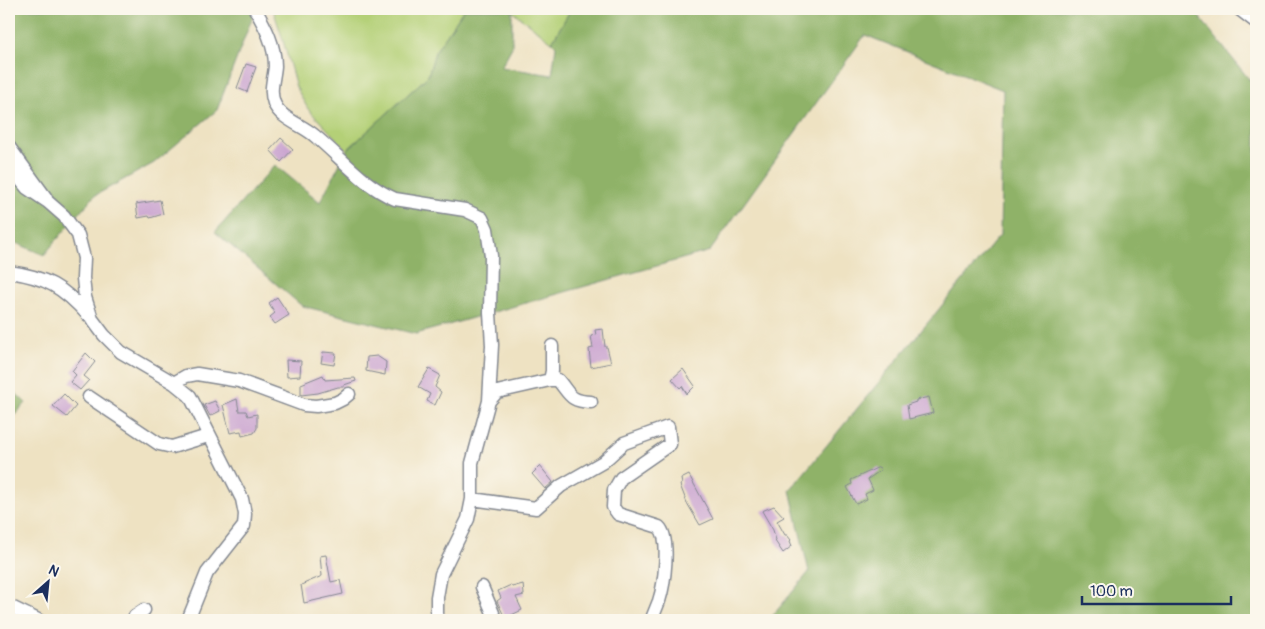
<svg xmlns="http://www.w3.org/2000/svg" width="1265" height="629" viewBox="0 0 1265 629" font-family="Pangolin,sans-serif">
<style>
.green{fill:#b4d077;stroke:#68806a}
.forest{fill:#8fb268;stroke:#557063}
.building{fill:#cca7d1}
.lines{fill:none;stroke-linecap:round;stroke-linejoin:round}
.minor-casing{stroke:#848890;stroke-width:15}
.minor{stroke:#fff;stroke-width:12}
</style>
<rect width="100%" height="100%" fill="#fbf7ec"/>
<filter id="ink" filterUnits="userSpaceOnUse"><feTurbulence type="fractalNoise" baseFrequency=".02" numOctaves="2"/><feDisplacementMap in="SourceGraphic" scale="10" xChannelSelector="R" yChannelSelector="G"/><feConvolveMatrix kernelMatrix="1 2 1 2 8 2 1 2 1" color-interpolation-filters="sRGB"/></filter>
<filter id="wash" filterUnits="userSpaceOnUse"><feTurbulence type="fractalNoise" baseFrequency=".0096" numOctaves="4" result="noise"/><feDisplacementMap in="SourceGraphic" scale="20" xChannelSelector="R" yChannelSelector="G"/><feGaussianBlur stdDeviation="1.12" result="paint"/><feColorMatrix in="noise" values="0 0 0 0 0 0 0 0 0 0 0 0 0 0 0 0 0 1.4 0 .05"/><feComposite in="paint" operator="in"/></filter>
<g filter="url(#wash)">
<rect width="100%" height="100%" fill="#eee2c2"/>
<!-- green -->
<path class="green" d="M273 9H464L435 52 428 76 347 150 308 109 296 87 282 37Z
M513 9H571L552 42 512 11Z"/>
<!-- forest -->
<path class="forest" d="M9 9H257L254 13 217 110 154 163 94 196 44 255 9 240Z
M464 9H510L512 11V47L501 67 552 75 556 46 552 42 571 9H1193L1256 88V620H769L809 572 790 490 1000 235 1003 90 865 35 710 251 416 334 302 306 215 232 275 165 320 202 347 150 428 76 435 52Z
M9 387 26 403 9 421Z"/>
<g id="blocks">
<!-- building -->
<path class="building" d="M246 64 256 67 247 92 237 88Z
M281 138 293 149 281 162 270 150Z
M160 200 163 214 150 218 149 216 138 218 136 204Z
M277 297 289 315 275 324 270 317 275 313 269 303Z
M603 329 605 347H607L611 363 591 367 589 349 593 348 591 336 596 335 595 330Z
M323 352 336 353 334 365 321 363Z
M86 353 95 362 84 376 89 380 80 390 70 382 76 375 72 371Z
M377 356 386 362 385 375 366 371 367 357Z
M286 360 301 361 300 376 287 377Z
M429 369 440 375 435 387 441 392 435 405 427 401 430 394 418 387Z
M683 369 695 386 687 394 682 386 680 388 672 379Z
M323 375 325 380 355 378 356 381 344 385V387H338L318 393 301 395V384Z
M64 394 76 406 67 417 53 406Z
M929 397 933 413 909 419 907 405 916 402V400Z
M237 399 239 411H246L248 416 257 414V428L254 433 242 436 241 431 230 433 223 405Z
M215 401 220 411 210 416 204 405Z
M540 466 553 482 545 489 532 474Z
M879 467 881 470 868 479 873 490 865 494 867 499 856 504 847 487 852 484 851 480Z
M689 475 713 519 700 525 687 503 680 485 682 484 681 479Z
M774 506 784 517 777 521 785 535H787L791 540 790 541 792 546 783 553 775 541 776 540 773 530 762 511Z
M326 555 331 582 340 580 343 594 304 603 301 585 322 576 320 556Z
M523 584 524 595 516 597 522 610 505 618 497 601 501 598 498 591 511 585 512 587Z"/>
</g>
</g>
<g filter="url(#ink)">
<use href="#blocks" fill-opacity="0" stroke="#848890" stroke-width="1"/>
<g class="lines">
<defs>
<path id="minor" d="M255 9C265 26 275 45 275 66 274 79 269 90 274 103 280 119 303 125 315 136 342 158 362 185 395 199L465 210 482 218 487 229 491 256 490 313 492 345 489 401 472 463V499L468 519 441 574 437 597V620
M1239 9 1256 22
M9 147 46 198
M9 166 27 188 48 202 64 216 78 235 84 258 83 278 85 297 92 319 104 335 121 352 174 383 190 396 242 499 245 514 244 526 207 573 188 620
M9 272C46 277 63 287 88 315
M550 380H558C570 394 569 401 591 402
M174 383 186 376 197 374 239 381 304 405 316 406 335 403 343 399 349 394
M89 397 159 444 172 447 208 436
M489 401 497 392 550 380 552 371V346
M472 499 536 508 561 486 603 462 624 443 668 427 670 444 621 478 614 490 613 507 618 514 659 527C671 538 664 586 659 601 657 606 655 611 653 616L655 620
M482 587 493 613 491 620
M9 606 38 620
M133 620 135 616 144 610"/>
</defs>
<!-- minor casing -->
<use href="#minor" class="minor-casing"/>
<!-- minor -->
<use href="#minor" class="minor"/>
</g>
</g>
<!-- margin -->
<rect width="1265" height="629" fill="none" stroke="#fbf7ec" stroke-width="30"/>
<!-- north arrow -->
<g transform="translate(48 582) rotate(27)" stroke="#fbf7ec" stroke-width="4" paint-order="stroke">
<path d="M0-4L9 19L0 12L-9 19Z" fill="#1b2f5e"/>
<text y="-8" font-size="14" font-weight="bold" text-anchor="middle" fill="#1b2f5e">N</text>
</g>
<!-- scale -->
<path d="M1082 596v8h149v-8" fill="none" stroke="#1b2f5e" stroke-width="2.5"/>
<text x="1090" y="596" font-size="15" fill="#1b2f5e" stroke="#fbf7ec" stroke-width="4" paint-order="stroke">100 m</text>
</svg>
